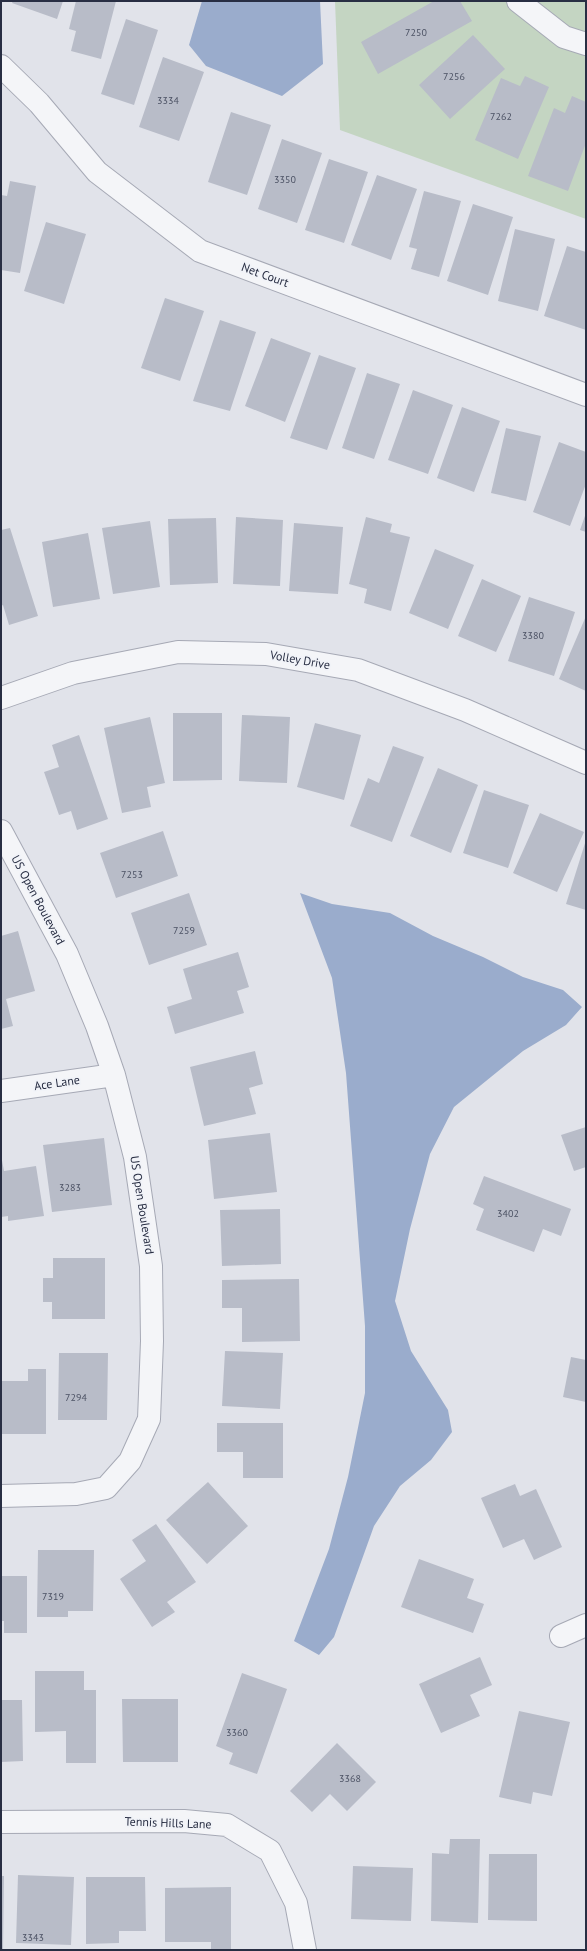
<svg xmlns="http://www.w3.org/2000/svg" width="587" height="1951" viewBox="0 0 587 1951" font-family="'PT Sans',sans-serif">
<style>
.green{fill:#c4d5c2}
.water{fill:#9aaccc}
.building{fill:#b8bcc8}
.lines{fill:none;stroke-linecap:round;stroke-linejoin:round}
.minor-casing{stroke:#a6a9b5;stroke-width:24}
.minor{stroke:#f4f5f8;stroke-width:22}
.labels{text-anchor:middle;stroke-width:3.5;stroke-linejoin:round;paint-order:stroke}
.number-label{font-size:10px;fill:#4c5264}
.street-label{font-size:12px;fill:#282e43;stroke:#f1f3f8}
</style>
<rect width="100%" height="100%" fill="#e1e3ea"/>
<!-- green -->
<path class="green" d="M335 1H586V219L340 130Z"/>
<!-- water -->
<path class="water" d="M202 1H320L323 64 282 96 206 66 189 45Z
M300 893 332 904 390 913 433 936 483 957 523 977 563 990 582 1007 566 1025 523 1051 454 1107 430 1154 410 1229 395 1301 411 1351 448 1410 452 1432 431 1460 400 1486 374 1526 334 1637 319 1655 294 1641 329 1549 348 1477 365 1393V1326L346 1073 332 978Z"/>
<!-- building -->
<path class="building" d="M13 1H63L57 19 12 3Z
M76 1H116L101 59 71 51 76 31 69 29Z
M434 1H460L472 21 378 74 361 42Z
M126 19 158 30 134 105 101 94Z
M473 35 505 69 450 119 419 85Z
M163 57 204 72 179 141 139 127Z
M525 76 549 87 518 159 475 140 501 78 520 86Z
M572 96 586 102V143L568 191 528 176 554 108 565 113Z
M231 112 271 125 247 195 208 182Z
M282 139 322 153 297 223 258 209Z
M329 159 368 172 344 243 305 230Z
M377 175 417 189 391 260 351 245Z
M10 181 36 186 20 273 1 270V195L7 196Z
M424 191 461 201 439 277 411 269 417 249 409 247Z
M473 204 513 217 488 295 447 281Z
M46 222 86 234 64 304 24 291Z
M515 229 555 239 538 311 498 301Z
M567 246 586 252V330L544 316Z
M165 298 204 311 180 381 141 368Z
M220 320 256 332 230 411 193 401Z
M271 338 311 353 285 422 245 406Z
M319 355 356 368 327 450 290 438Z
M367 373 400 384 374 459 342 448Z
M413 390 453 405 428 474 388 460Z
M462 407 500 421 474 492 437 478Z
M506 428 541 436 526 501 491 493Z
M559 442 586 452V484L570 526 533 512Z
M586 513V532L580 530Z
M236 517 283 520 280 586 233 584Z
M366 517 392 524 390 532 410 537 391 611 364 603 367 589 349 584Z
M216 518 218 583 170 585 168 519Z
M150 521 160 587 113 594 102 528Z
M294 523 343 527 338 594 289 591Z
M10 528 38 616 9 625 3 605 1 606V530Z
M88 533 100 599 53 607 42 542Z
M435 549 474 565 448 629 409 613Z
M482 579 521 596 496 652 458 636Z
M529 597 575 612 554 676 508 661Z
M586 616V691L559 679Z
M173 713H222V780L173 781Z
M242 715 290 717 287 783 239 781Z
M150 717 165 783 147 787 151 807 122 813 104 728Z
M315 723 361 735 344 800 297 787Z
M79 735 108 819 77 830 71 811 59 815 44 772 59 767 52 745Z
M393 746 424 757 392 842 350 826 368 778 379 783Z
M438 768 478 785 451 853 410 836Z
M484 790 529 805 508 868 463 853Z
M540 813 584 832 557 892 513 873Z
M163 831 178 876 116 898 100 853Z
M586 840V910L566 904Z
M189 893 207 945 149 965 131 913Z
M18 931 35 991 6 999 13 1026 1 1029V936Z
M238 952 249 987 237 991 244 1013 175 1034 167 1007 192 999 183 969Z
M255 1051 263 1084 249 1088 256 1114 204 1126 190 1067Z
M586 1127V1167L574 1171 561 1135Z
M270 1133 277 1192 214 1199 208 1140Z
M104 1138 112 1205 52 1212 43 1145Z
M1 1155 4 1171 36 1166 44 1216 8 1221V1216L1 1217Z
M484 1176 571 1209 561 1236 543 1229 534 1252 476 1230 484 1209 473 1204Z
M280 1209 281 1264 222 1266 220 1210Z
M53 1258H105V1319H52V1302H43V1278H53Z
M299 1279 300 1341 242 1342V1308H222V1280Z
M225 1351 283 1353 280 1409 222 1406Z
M59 1353H108L107 1420H58Z
M571 1357 586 1360V1402L563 1397Z
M28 1369H46V1434H1V1381H28Z
M217 1423H283V1478H243V1452H217Z
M208 1482 248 1526 207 1564 166 1520Z
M515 1484 520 1496 536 1489 562 1547 534 1560 524 1539 503 1548 481 1498Z
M156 1524 196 1582 167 1602 175 1612 152 1627 120 1579 146 1561 132 1540Z
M38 1550H94L93 1611H68V1617H37Z
M419 1559 474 1579 467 1598 484 1604 473 1633 401 1607Z
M1 1576H27V1633H4V1621H1Z
M480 1657 492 1685 470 1695 480 1716 441 1733 419 1684Z
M35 1671H84V1690H96V1763H66V1731L35 1732Z
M242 1673 287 1689 257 1774 229 1764 233 1753 216 1746Z
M122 1699H178V1762H123Z
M1 1700H22L23 1761 1 1762Z
M519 1711 570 1722 552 1796 533 1792 531 1804 499 1797Z
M337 1743 376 1782 347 1811 330 1794 312 1812 290 1791Z
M450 1839H480L478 1923 431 1921 432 1853 449 1854Z
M489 1854H537V1921L488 1920Z
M353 1866 413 1868 411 1921 351 1919Z
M18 1875 74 1877 71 1945 16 1943Z
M1 1876H4L3 1950H1Z
M86 1877H145L146 1931H119V1943L86 1944Z
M231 1887V1950H211V1942H165V1888Z"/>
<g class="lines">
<defs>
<path id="minor" d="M518 1 564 37 586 44
M1 66 39 103 97 172 200 251 586 395
M1 698 73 673 178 652 266 654 358 670 465 710 586 763
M1 831 67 954 97 1026 114 1075 135 1157 151 1266 152 1341 149 1419 130 1461 106 1488 76 1494 1 1496
M1 1091 114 1075
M561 1636 586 1625
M1 1822 184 1821 227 1825 270 1851 296 1903 305 1950"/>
</defs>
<!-- minor casing -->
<use href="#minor" class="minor-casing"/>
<!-- minor -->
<use href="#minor" class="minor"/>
</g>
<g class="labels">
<!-- number labels -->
<g class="number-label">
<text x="416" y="36">7250</text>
<text x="454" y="80">7256</text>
<text x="168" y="104">3334</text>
<text x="501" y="120">7262</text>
<text x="285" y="183">3350</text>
<text x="533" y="639">3380</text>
<text x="132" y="878">7253</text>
<text x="184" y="934">7259</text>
<text x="70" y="1191">3283</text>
<text x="508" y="1217">3402</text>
<text x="76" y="1401">7294</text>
<text x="53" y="1600">7319</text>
<text x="237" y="1736">3360</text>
<text x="350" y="1782">3368</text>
<text x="33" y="1941">3343</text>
</g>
<!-- street labels -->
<g class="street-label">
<text transform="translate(265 275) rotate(20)" y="4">Net Court</text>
<text transform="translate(300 660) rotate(10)" y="4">Volley Drive</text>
<text transform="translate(38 900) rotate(62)" y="4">US Open Boulevard</text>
<text transform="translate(57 1083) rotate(-8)" y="4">Ace Lane</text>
<text transform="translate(142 1205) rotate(81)" y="4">US Open Boulevard</text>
<text transform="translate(168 1823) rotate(2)" y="4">Tennis Hills Lane</text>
</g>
</g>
<!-- border -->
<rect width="587" height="1951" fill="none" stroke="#282e43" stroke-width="4"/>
</svg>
